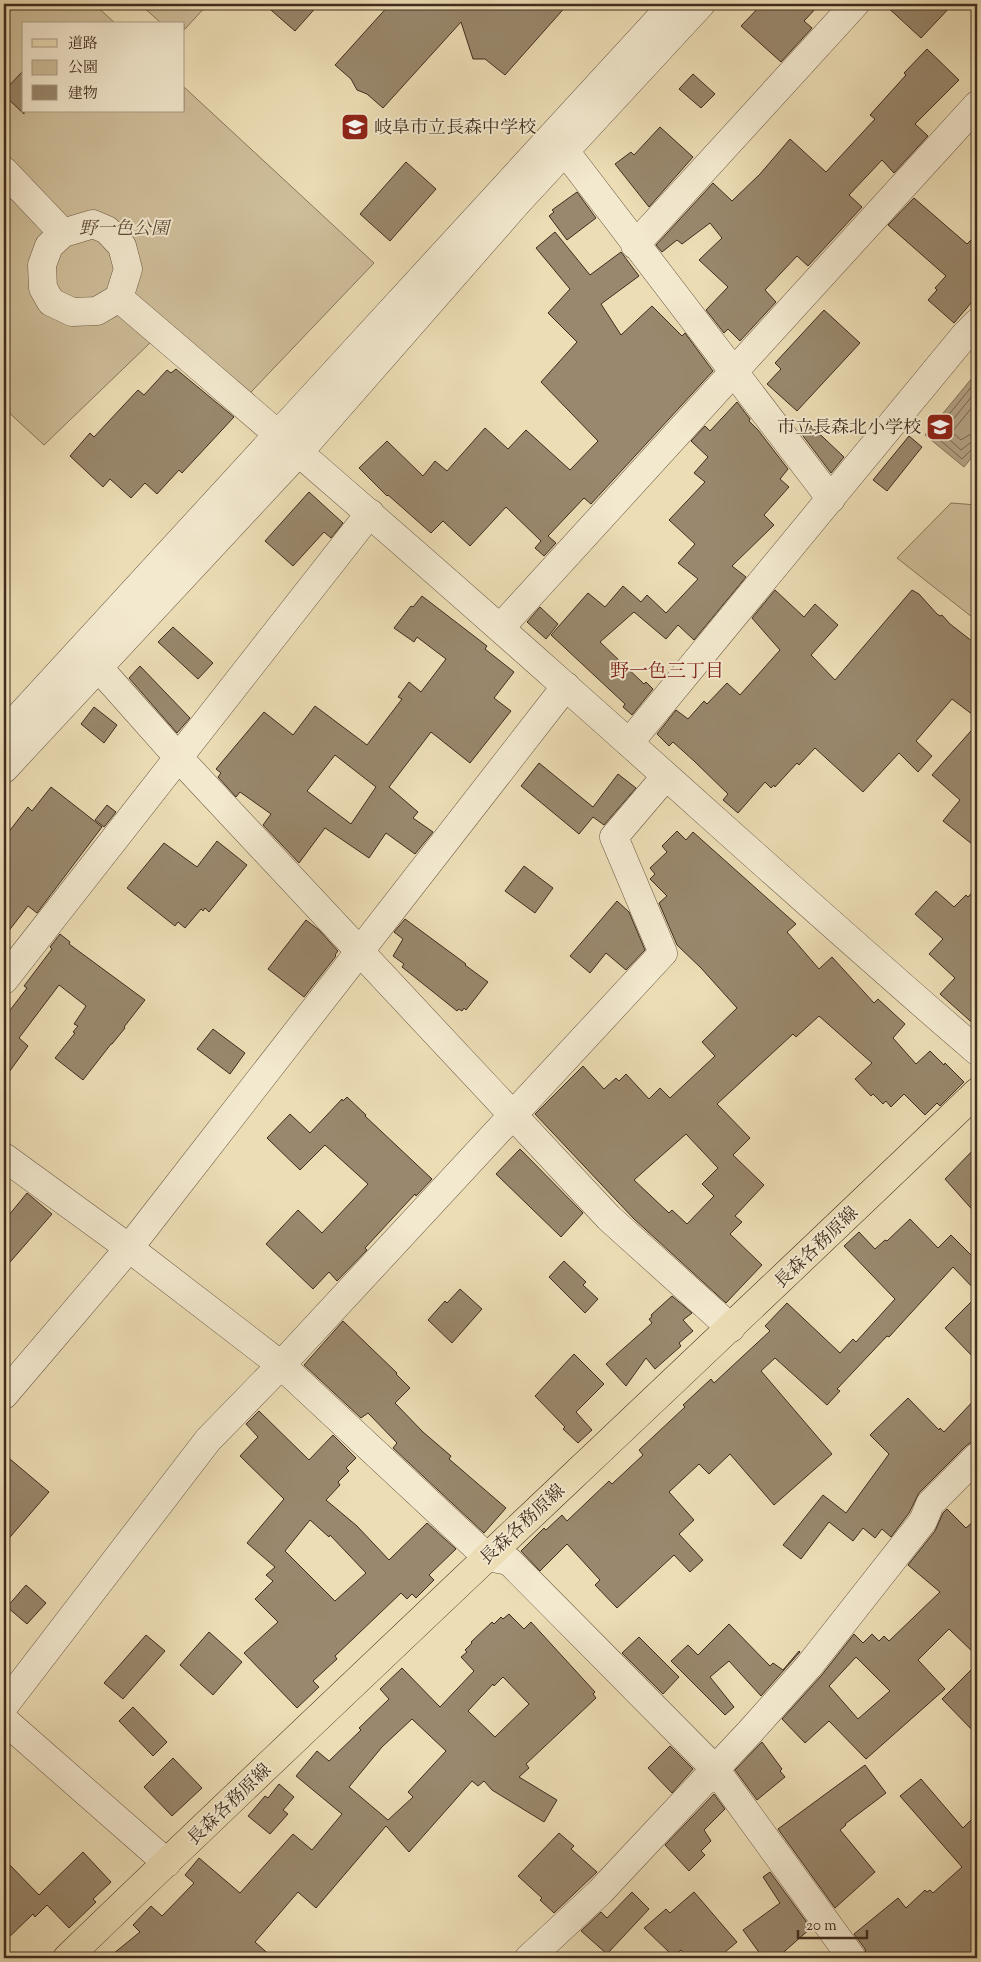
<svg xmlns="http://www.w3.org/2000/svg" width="981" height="1962" viewBox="0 0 981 1962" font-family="'Sorts Mill Goudy','Noto Serif JP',serif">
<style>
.green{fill:#cfbf9b;stroke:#88765c}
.water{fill:#b2a182;stroke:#84725a}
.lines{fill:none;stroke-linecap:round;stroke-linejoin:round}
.shore{stroke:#796650;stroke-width:1}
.building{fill:#99886d;stroke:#402c1e;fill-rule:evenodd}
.minor-casing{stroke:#6b5844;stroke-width:29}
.major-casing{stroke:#402c1e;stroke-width:29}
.minor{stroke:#f3e9cf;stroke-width:28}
.major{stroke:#ecddb5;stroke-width:28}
.labels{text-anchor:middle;stroke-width:4;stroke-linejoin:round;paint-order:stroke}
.poi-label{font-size:18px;fill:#402c1e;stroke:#f3e9cf;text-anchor:start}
.park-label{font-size:18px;font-style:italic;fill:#5d4937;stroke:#f3e9cf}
.street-label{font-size:18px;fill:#402c1e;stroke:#f3e9cf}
.neighbourhood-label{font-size:19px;fill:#7a1f14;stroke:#f3e9cf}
</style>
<rect width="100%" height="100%" fill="#ecddb5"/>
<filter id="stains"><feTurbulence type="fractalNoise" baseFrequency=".004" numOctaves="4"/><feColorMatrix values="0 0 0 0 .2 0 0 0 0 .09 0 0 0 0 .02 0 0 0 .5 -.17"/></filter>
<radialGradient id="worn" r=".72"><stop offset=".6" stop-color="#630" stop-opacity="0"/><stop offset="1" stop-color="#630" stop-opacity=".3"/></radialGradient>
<!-- green -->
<path class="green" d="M4 4H94L116 24H24V111H184V87L374 263 232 412 152 341 44 445 4 408Z
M140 4H208L184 30V24H162Z
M951 503 977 505V621L897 558Z"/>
<!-- water -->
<path class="water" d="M977 372V451L964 467 925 435Z"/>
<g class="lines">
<!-- shore -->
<path class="shore" d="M977 380 933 434 962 459 972 449 977 448
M977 390 942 433 961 450 970 443 977 442
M977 401 952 432 961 440 969 435 977 434"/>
</g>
<!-- building -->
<path class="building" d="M264 4H319L295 31Z
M390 4H568L505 75 485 59H473L461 22 383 108 367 94 357 90 351 79 335 65Z
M762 4H820L804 21 812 28 781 62 741 26Z
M884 4H953L921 38Z
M927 49 959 80 915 124 928 136 894 173 882 160 849 195 862 207 808 266 797 256 765 290 776 302 740 341 728 329 724 333 706 310 728 287 699 260 722 238 710 223 682 244 677 240 662 252 656 245 713 183 732 201 760 174 790 139 826 172 875 119 870 115 906 75 904 73Z
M24 70V114L4 95V91Z
M693 74 715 94 701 108 679 89Z
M660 127 693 157 649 207 615 164 631 152 634 155Z
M406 162 436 189 390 241 360 214Z
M577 192 596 218 567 240 549 216 554 212 552 210Z
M914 198 967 244 977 234V296L954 323 928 300 937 290 935 288 946 276 888 225Z
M555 232 590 275 621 252 639 276 601 304 621 335 652 306 682 336 685 333 713 371 591 504 584 498 548 536 556 543 544 556 535 548 541 541 506 507 470 546 443 521 431 533 388 495 387 496 359 468 387 441 423 476 435 461 447 471 485 428 508 449 526 430 570 470 598 441 541 382 577 342 548 313 570 289 536 248Z
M824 310 860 343 797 411 767 384 781 369 775 363Z
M176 369 234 417 182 473 179 470 157 494 145 483 131 498 110 479 103 487 70 456 90 433 94 437 138 390 144 395 167 370 171 373Z
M737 402 750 419 749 421 758 430 788 469 780 479 789 487 764 515 774 525 732 566 746 577 694 640 678 625 666 639 634 612 600 642 644 684 646 682 653 689 632 715 623 707 625 704 551 635 588 593 605 607 623 586 641 602 647 595 666 613 698 579 678 563 695 544 669 520 705 482 694 473 708 457 691 441 705 426 710 431Z
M808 423 844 457 831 473 800 432Z
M909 436 922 447 887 491 873 480Z
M309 492 343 523 331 538 324 532 293 566 265 541Z
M775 590 804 617 815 604 838 625 811 655 835 680 912 590 919 594 937 614 940 616 942 615 950 624 977 645V718L952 699 916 741 932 756 918 772 899 753 863 792 815 748 799 765 797 763 775 787 774 785 771 788 765 782 738 813 723 800 728 794 694 761 673 742 669 746 657 734 676 710 688 719 704 701 707 704 727 683 740 695 780 650 752 618Z
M422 596 487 646 485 649 514 672 494 698 511 711 470 763 431 732 389 787 418 812 413 818 433 832 415 854 386 833 369 858 325 828 299 863 263 825 271 814 240 792 236 797 218 777 221 773 216 769 264 712 293 735 315 706 367 745 402 699 398 697 409 682 421 692 446 659 417 637 414 642 394 628 411 606 413 607ZM335 755 376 787 351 824 307 791Z
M540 607 558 624 546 639 527 622Z
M173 627 213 663 198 679 158 642Z
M140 666 190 718 177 733 129 678Z
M94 707 117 725 104 743 81 724Z
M977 724V848L943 821 960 800 932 775Z
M539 763 593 807 618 774 636 788 604 825 593 817 579 834 521 786Z
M51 787 102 827 37 913 28 906 4 937V838L28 807 32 811Z
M107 805 116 812 104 827 95 820Z
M677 831 686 840 693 832 796 924 787 932 819 969 832 957 874 1003 878 999 905 1024 893 1038 916 1064 930 1051 944 1065 945 1063 964 1082 940 1106 937 1103 925 1115 904 1094 891 1107 886 1101 883 1104 873 1094 871 1096 855 1079 872 1063 819 1016 796 1037 793 1034 717 1104 750 1138 733 1155 764 1185 735 1216 742 1222 730 1234 762 1265 726 1303 634 1219 535 1114 583 1066 604 1089 616 1078 619 1081 626 1074 649 1099 660 1088 670 1098 715 1056 702 1042 737 1008 701 968 677 945 659 903 667 896 650 879 655 874 650 868 667 852 662 846ZM686 1134 718 1168 702 1184 714 1196 687 1224 672 1210 669 1213 634 1180Z
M217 841 247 865 209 912 205 908 203 911 201 909 185 928 178 922 175 926 127 888 164 843 197 867Z
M524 866 553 888 535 913 505 891Z
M977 887V1027L940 994 955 978 929 954 943 939 915 914 936 891 954 907 966 895 968 897Z
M617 901 629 912 645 950 626 970 606 953 590 973 570 956Z
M405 919 466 964 465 965 488 982 466 1010 464 1008 462 1011 459 1009 457 1011 402 967 404 964 393 956 403 939 394 932Z
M306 920 319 930 338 951 335 955 336 956 304 997 268 969Z
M60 934 70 942 69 944 145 1000 124 1027 125 1028 112 1044H111L83 1080 55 1058 75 1033 73 1032 78 1026 74 1024 86 1006 59 985 19 1038 28 1046 4 1079V1018L27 988 24 986 52 949 50 947Z
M213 1029 245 1053 230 1074 197 1049Z
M347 1097 366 1115 365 1116 432 1179 416 1196 415 1194 365 1248 367 1250 337 1281 329 1272 313 1289 266 1244 298 1210 322 1233 368 1184 325 1145 300 1170 267 1138 290 1114 310 1133 342 1099 343 1101Z
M977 1146V1215L945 1179Z
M520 1149 583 1213 561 1237 496 1174Z
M27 1193 52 1214 4 1269V1221Z
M910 1219 938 1248 951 1235 977 1261V1292L953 1267 889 1337 887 1336 837 1389 840 1391 827 1405 775 1358 761 1371 832 1454 774 1505 730 1454 709 1474 699 1464 669 1492 694 1520 679 1534 703 1560 690 1572 674 1555 617 1608 595 1585 600 1580 567 1544 540 1571 521 1551 544 1528 546 1530 562 1515 567 1521 609 1481 612 1484 643 1455 639 1450 685 1407 683 1405 711 1379 714 1383 770 1331 765 1326 787 1303 840 1353 853 1339 856 1342 895 1299 844 1246 859 1232 875 1249 885 1240 887 1241Z
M564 1261 586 1282 583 1285 598 1299 585 1313 549 1277Z
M460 1289 482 1309 452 1343 428 1320 445 1301 447 1303Z
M672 1296 692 1313 683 1320 693 1331 679 1343 681 1346 655 1369 646 1358 626 1386 606 1364 652 1323 649 1319 652 1317 651 1315Z
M977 1296V1361L945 1328Z
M343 1321 397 1373 396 1374 410 1388 395 1403 423 1432 451 1456 449 1459 506 1508 484 1533 393 1448 397 1443 368 1413 361 1418 304 1365Z
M574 1354 604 1384 576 1412 592 1430 578 1443 563 1429 565 1427 535 1396Z
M977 1397V1438L966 1446 919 1493 909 1513 891 1537 882 1529 875 1538 863 1528 853 1541 829 1522 801 1559 783 1545 823 1495 846 1513 889 1454 870 1435 908 1398 939 1430 940 1428 944 1432Z
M259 1411 309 1460 333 1435 356 1458 346 1468 349 1471 338 1482 340 1485 326 1500 357 1526 389 1560 427 1523 456 1549 429 1575 434 1580 416 1598 412 1594 407 1599 401 1593 335 1656 337 1659 313 1681 319 1687 297 1708 244 1653 278 1622 255 1599 273 1581 266 1575 275 1567 247 1543 284 1499 240 1456 258 1437 246 1424ZM310 1520 329 1537 330 1535 366 1573 335 1601 285 1551Z
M4 1454 49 1492 4 1544V1512L8 1508 4 1504Z
M947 1509 966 1528 977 1518V1656L949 1629 918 1660 945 1689 866 1759 829 1721 805 1743 782 1719 821 1676 854 1634 863 1643 872 1634 879 1641 884 1636 889 1641 940 1592 908 1565 935 1531 943 1513ZM856 1657 890 1691 858 1719 829 1686Z
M26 1585 46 1603 27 1624 7 1607Z
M509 1614 524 1629 531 1622 595 1692 593 1694 596 1698 526 1764 529 1768 519 1777 557 1800 544 1822 492 1790 484 1781 478 1786 472 1781 409 1852 386 1826 316 1908 298 1892 255 1942 273 1958H108L140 1932 133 1925 151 1906 162 1916 194 1883 185 1875 199 1858 240 1893 293 1834 312 1850 342 1814 296 1776 317 1751 329 1761 361 1730 359 1728 389 1699 380 1689 402 1668 440 1707 474 1671 461 1657 467 1652 465 1650 472 1643 471 1642 492 1622 494 1624 501 1617 503 1619ZM503 1677 529 1704 495 1737 468 1711 493 1684 494 1686ZM412 1719 446 1751 408 1792 413 1797 388 1820 349 1787 382 1747Z
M729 1624 770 1666 773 1663 783 1670 799 1651 800 1652 761 1696 729 1661 710 1677 734 1707 725 1715 671 1661 688 1645 698 1655Z
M209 1632 242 1662 213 1695 180 1665Z
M146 1635 165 1651 123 1699 104 1683Z
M639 1637 679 1677 663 1694 622 1653Z
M977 1664V1697L971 1703 977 1710V1735L942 1699Z
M133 1707 167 1742 153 1756 119 1721Z
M762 1742 782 1769 780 1771 785 1777 757 1800 735 1770Z
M670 1746 693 1769 672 1793 648 1768Z
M173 1758 202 1788 172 1816 144 1787Z
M865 1765 886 1793 845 1824 846 1825 840 1830 875 1872 835 1908 778 1829Z
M921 1779 963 1828 977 1814V1958H867L865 1949 854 1934 898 1898 906 1908 925 1890 927 1892 930 1890 933 1893 962 1867 900 1796Z
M279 1784 294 1797 283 1810 288 1814 270 1834 248 1816 265 1796 268 1798Z
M714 1794 725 1809 704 1830 711 1841 701 1851 705 1855 689 1871 665 1845Z
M559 1833 574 1846 571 1849 597 1872 554 1913 540 1900 542 1898 518 1876Z
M83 1852 111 1882 93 1899 96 1902 69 1928 47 1905 35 1917 33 1914 4 1942V1859L39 1895Z
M770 1872 811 1928 777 1958H763L743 1930 780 1903 763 1877Z
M632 1892 649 1909 607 1954 581 1931 601 1912 607 1918Z
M694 1892 737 1942 718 1958H688L681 1950 673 1956 644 1928 666 1909 670 1913Z"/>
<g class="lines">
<defs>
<path id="minor" d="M565 151 831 499
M4 171 63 233
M93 224 107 230 122 246 128 269 119 298 97 311 72 312 51 302 43 288 42 265 49 246 63 233Z
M635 245 855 4
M119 298C269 426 418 555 565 686 703 808 838 932 977 1051
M500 628 977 105
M98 667 178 757 609 1218 731 1328
M4 733 673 4
M629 743 965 335 977 323
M4 769 300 451 516 204 701 4
M4 980 370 513
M4 1157 129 1248 281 1365 487 1557 509 1561 715 1769 852 1958
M4 1395 129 1248 566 686
M4 1706 208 1440 281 1365 663 953 614 837 666 776
M4 1720 167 1863
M529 1958 600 1892 749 1733 809 1666 923 1521 930 1504 977 1457"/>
<path id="major" d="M67 1958C368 1667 675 1382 977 1092"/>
</defs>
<!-- minor casing -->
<use href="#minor" class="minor-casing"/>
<!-- major casing -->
<use href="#major" class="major-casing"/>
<!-- minor -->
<use href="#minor" class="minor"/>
<!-- major -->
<use href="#major" class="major"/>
</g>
<!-- icons -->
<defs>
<symbol id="school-square" viewBox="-11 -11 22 22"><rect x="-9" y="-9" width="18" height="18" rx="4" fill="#8f2418" stroke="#f3e9cf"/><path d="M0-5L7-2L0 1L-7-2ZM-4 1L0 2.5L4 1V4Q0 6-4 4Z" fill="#fff"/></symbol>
</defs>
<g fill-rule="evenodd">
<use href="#school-square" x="339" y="111" width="32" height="32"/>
<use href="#school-square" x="924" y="411" width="32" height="32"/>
</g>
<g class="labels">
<!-- poi labels -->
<g class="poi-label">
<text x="374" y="133">岐阜市立長森中学校</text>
<text x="921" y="433" text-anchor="end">市立長森北小学校</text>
</g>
<!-- park labels -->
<g class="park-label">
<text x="124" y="234">野一色公園</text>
</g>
<!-- street labels -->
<g class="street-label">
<text transform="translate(816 1247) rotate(-44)" y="6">長森各務原線</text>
<text transform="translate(522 1524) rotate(-43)" y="6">長森各務原線</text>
<text transform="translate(229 1804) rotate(-44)" y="6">長森各務原線</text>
</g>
<!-- neighbourhood labels -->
<g class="neighbourhood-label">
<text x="667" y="677">野一色三丁目</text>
</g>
</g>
<!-- margin -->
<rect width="981" height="1962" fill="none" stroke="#ecddb5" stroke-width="20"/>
<rect x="5" y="5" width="971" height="1952" fill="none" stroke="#402c1e" stroke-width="2.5"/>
<rect x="10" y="10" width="961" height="1942" fill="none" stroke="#402c1e"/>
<!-- legend -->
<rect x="22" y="22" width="162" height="90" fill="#f3e9cf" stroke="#ab9d88"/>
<rect x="32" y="39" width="25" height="8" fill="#ecddb5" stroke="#ab9d88"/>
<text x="68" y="48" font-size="15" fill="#402c1e">道路</text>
<rect x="32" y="60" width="25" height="15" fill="#cfbf9b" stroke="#ab9d88"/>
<text x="68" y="72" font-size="15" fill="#402c1e">公園</text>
<rect x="32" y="85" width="25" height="15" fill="#99886d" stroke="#ab9d88"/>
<text x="68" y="98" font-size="15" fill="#402c1e">建物</text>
<!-- scale -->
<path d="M798 1930v8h69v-8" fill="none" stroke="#402c1e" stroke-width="2.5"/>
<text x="806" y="1930" font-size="15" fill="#402c1e" stroke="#f3e9cf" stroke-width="4" paint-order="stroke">20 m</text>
<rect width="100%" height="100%" filter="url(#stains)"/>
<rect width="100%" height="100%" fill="url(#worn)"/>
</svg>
